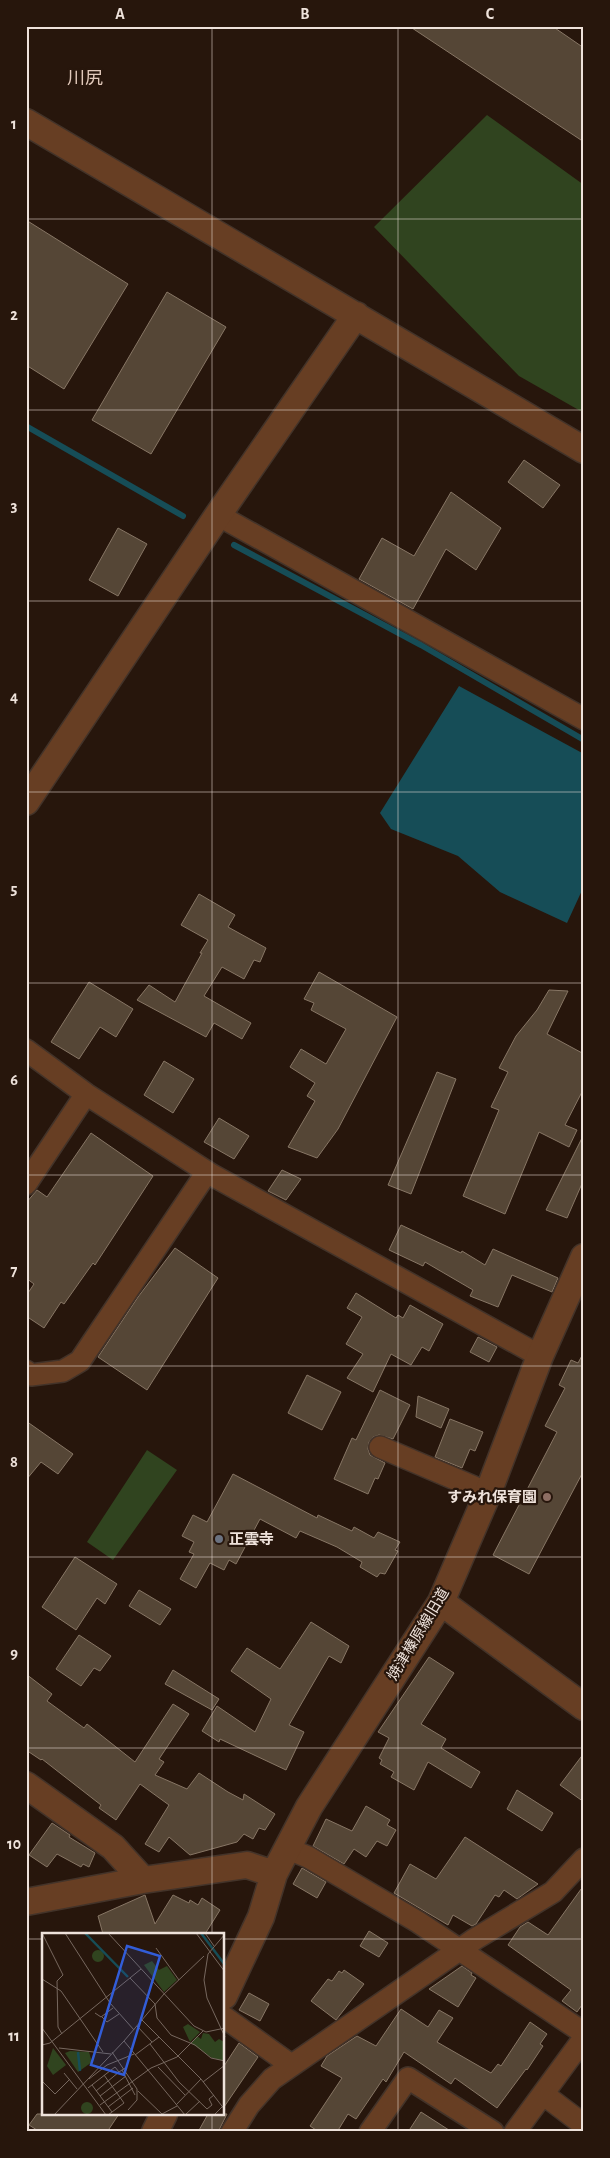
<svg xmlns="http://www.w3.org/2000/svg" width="610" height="2158" viewBox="0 0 610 2158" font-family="'Alegreya Sans','Noto Sans JP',sans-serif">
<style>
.green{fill:#30441f}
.water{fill:#164d57}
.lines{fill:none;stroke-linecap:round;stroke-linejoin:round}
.stream{stroke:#164d57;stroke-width:6}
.building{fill:#554636;stroke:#877665}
.minor-casing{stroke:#433329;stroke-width:24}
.tertiary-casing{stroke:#433329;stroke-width:29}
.minor{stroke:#673e23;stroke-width:21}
.tertiary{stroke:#673e23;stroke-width:26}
.grid{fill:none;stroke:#eee2db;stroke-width:1;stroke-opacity:0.55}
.education-dot{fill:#8d6e63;stroke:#27160c;stroke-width:2}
.worship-dot{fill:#6b7280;stroke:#27160c;stroke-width:2}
.labels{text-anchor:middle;stroke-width:4.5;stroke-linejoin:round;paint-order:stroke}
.poi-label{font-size:15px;font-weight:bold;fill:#eee2db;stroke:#27160c;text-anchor:end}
.street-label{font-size:15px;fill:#eee2db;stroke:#27160c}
.quarter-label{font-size:18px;fill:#e1c9bb;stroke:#27160c}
.inset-river{fill:none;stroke:#164d57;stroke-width:2.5}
.inset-road{fill:none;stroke:#77685f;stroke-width:1}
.view{fill:#325dd8;fill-opacity:0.15;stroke:#325dd8;stroke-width:2.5}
.inset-edge{fill:none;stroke:#eee2db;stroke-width:2.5}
.neatline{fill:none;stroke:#eee2db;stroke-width:2}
.grid-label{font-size:16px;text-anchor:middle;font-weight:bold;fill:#eee2db}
</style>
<rect width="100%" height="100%" fill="#27160c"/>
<!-- green -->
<path class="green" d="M487 115 584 185V413L519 376 374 227Z
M147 1450 177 1470 113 1560 87 1542Z"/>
<!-- water -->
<path class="water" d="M459 686 584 754V886L567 923 500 892 458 856 391 829 380 813Z"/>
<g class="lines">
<!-- stream -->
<path class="stream" d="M26 426 183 516
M234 545 421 645 584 740"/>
</g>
<!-- building -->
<path class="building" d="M409 26H552L584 48V142Z
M26 220 128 284 64 389 26 365Z
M167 292 226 327 151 454 92 420Z
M524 460 560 485 543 508 508 482Z
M451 492 501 528 476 570 446 549 413 609 359 579 382 538 414 556Z
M118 528 147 544 118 596 89 580Z
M199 894 235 915 228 927 266 948 260 962 254 960 244 979 222 967 204 996 251 1023 242 1039 214 1023 206 1037 137 1000 149 985 175 1002 202 953H200L208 940 181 925Z
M319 972 397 1017 338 1129 317 1158 288 1147 315 1101 307 1096 315 1083 290 1067 301 1049 326 1064 346 1029 311 1010 314 1003 304 999Z
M89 982 133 1009 116 1037 100 1027 79 1059 51 1042Z
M549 990 568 991 547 1034 584 1054V1088L565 1125 577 1130 569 1147 539 1132 505 1214 463 1196 499 1110 491 1107 508 1072 499 1068 516 1036 537 1010Z
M164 1061 194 1079 173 1113 144 1095Z
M437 1072 456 1079 411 1194 388 1185Z
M219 1118 249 1136 234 1159 204 1142Z
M91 1133 153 1176 95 1265 93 1263 64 1304 61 1302 44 1328 26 1316V1296L34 1284 26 1278V1203L37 1190 47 1197Z
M584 1134V1179L567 1218 546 1210Z
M282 1170 301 1179 286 1200 268 1191Z
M401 1225 461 1253 462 1251 485 1265 493 1249 558 1278 552 1292 512 1275 498 1307 470 1296 473 1290 425 1262 423 1266 389 1250Z
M175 1248 218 1278 147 1390 98 1357 138 1297Z
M356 1293 396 1318 398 1315 403 1318 410 1305 443 1324 429 1351 422 1347 411 1365 391 1354 373 1392 347 1378 363 1354 346 1344 362 1317 347 1308Z
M478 1337 497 1347 489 1362 470 1352Z
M584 1352V1470L529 1574 493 1555 557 1432 545 1426 565 1388 559 1385 571 1360 578 1363Z
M307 1375 341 1392 322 1430 288 1413Z
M380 1390 410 1405 393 1439 379 1435 373 1437 369 1442 368 1449 370 1455 385 1463 378 1479 375 1478 368 1494 334 1479 352 1438 356 1440Z
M418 1396 449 1409 441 1428 416 1417Z
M450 1419 483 1432 475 1451 470 1449 462 1468 435 1457Z
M26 1421 73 1454 58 1474 41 1462 26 1480Z
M233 1474 317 1518 318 1515 352 1531 354 1527 374 1538 378 1532 400 1542 395 1550 398 1551 385 1574 380 1573 377 1577 360 1567 362 1562 337 1547 300 1531 296 1538 260 1519 236 1564 229 1560 224 1570 210 1563 196 1588 180 1579 194 1554 189 1552 194 1542 182 1536 193 1515 207 1522Z
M75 1557 117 1584 105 1604 97 1598 76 1630 42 1607Z
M139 1590 171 1609 160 1625 129 1606Z
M311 1622 349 1646 341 1663 329 1656 289 1725 304 1732 286 1770 220 1739 219 1742 202 1731 217 1706 255 1732 271 1699 231 1671 247 1648 280 1669Z
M79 1635 111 1656 100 1671 94 1668 81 1686 56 1669Z
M429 1657 454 1673 421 1724 446 1739 441 1748 480 1772 471 1788 428 1762 414 1790 391 1777 394 1772 380 1764 382 1760 379 1758 389 1738 378 1732Z
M173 1670 219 1699 212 1710 165 1684Z
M26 1674 52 1694 47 1701 84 1728 87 1724 135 1762 173 1704 189 1714 159 1759 164 1762 155 1775 187 1789 199 1773 228 1792 243 1800 244 1794 275 1814 265 1830 259 1828 253 1839 244 1834 237 1842 190 1855 169 1837 159 1852 145 1844 169 1805 140 1784 116 1820 99 1808 101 1805 42 1759 41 1760 26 1750Z
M584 1753V1802L560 1785Z
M517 1790 553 1813 542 1831 507 1809Z
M366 1806 390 1820 387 1825 396 1830 387 1846 377 1841 366 1857 354 1849 344 1864 313 1846 326 1819 352 1831Z
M52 1823 70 1835 69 1837 95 1853 89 1867 83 1864 81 1867 57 1854 47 1867 29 1855Z
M465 1837 538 1884 517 1899 504 1890 499 1897 495 1895 476 1924 472 1926 453 1915 448 1925 394 1893 410 1864 436 1879Z
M302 1868 326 1882 317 1898 293 1884Z
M584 1885V2002L577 2012 562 2001 571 1990 508 1945 520 1927 528 1922 548 1935Z
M145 1895 155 1924 173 1895 189 1903 190 1900 198 1905 202 1898 220 1910 205 1934H103L98 1916Z
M369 1931 388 1943 379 1957 360 1946Z
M462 1966 472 1973 471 1975 476 1978 458 2007 429 1989Z
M344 1970 364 1984 336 2020 311 2001 328 1979 332 1981 339 1971 342 1973Z
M249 1993 269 2004 260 2021 239 2010Z
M401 2009 428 2027 439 2010 453 2018 437 2042 491 2073 498 2064 501 2066 530 2022 547 2034 540 2044 543 2046 527 2070 526 2069 497 2108 455 2078 451 2084 404 2052 386 2082 383 2079 356 2119 348 2114 337 2132H319L310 2126 342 2078 321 2066 327 2056 357 2036 376 2046Z
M239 2043 258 2057 224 2107V2066Z
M421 2112 452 2132H408Z
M37 2114H119L107 2132H40L29 2125Z
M208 2114H227L218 2132H198Z"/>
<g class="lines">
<defs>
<path id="minor" d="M218 515 584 719
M26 1050 86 1094 212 1175 540 1356
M26 1184 86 1094
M26 1371 31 1375 63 1371 80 1361 207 1172
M380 1447 488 1493
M286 1848 308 1857 418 1922 584 2033
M224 2017 291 2065
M543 2094 584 2125
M232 2132 249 2105 272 2079 475 1939 553 1892 584 1859
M370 2132 408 2078 493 2132
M515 2132 584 2038"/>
<path id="tertiary" d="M26 122 584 450
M26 802 218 515 356 315
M441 1602 584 1707
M26 1785 113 1847 143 1880
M26 1902 143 1880 247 1865 274 1874
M224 1996 261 1917 274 1874 309 1807 441 1602 488 1493 540 1356 584 1257
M155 2132 164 2114"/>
</defs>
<!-- minor casing -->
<use href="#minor" class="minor-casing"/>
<!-- tertiary casing -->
<use href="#tertiary" class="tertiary-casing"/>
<!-- minor -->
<use href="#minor" class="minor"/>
<!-- tertiary -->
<use href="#tertiary" class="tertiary"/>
</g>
<!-- grid -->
<path class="grid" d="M212 26V1934M398 26V2132M26 219H584M26 410H584M26 601H584M26 792H584M26 983H584M26 1175H584M26 1366H584M26 1557H584M26 1748H584M26 1939H44M224 1939H584M212 2114V2132"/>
<!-- markers -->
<circle class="education-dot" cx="547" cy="1497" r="5"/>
<circle class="worship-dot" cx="219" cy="1539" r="5"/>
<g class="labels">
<!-- poi labels -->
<g class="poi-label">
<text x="537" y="1502">すみれ保育園</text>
<text x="229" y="1544" text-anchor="start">正雲寺</text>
</g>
<!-- street labels -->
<g class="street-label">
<text transform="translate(418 1634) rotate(-59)" y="5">焼津榛原線旧道</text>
</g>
<!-- quarter labels -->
<g class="quarter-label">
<text x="85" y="84">川尻</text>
</g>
</g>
<!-- overview -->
<g transform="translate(42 1933)">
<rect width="182" height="182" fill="#27160c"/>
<path d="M50 23a6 6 0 1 1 12 0a6 6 0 1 1-12 0ZM110 28 117 37 125 33 135 47 122 59 102 32ZM146 91 158 99 148 109 141 94ZM161 100 167 101 173 109 177 106 182 109V128L170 125 149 110 155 103 159 106ZM11 115 24 132 11 142 5 133ZM28 118 47 119 50 129 36 139 23 120ZM39 175a6 6 0 1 1 12 0a6 6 0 1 1-12 0Z" fill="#30441f"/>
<path class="inset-river" d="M43 0 86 44M159 0 183 32M36 119 38 138"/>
<path class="inset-road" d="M0 0 21 42 15 48 16 94 20 101M23 0 68 70 92 97M66 0 152 93 164 99 183 95M154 0 183 39M163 0 172 13M183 1 166 21 162 47 165 65 183 104M114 15 137 47M88 45 113 71 115 85 129 102 153 112 169 125 183 128M0 46 19 58 61 119M53 80 59 84 71 75M60 84 65 89 77 81M100 87 159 146 183 177M95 93 110 109M0 95 64 182M82 108 143 182M108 111 137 149 165 176 170 172 167 166 172 162M0 112 8 110 99 36M17 115 69 121M70 119 95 156V167L86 177M93 122 117 104M116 134 143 162M80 137 93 162M22 140 35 156M62 142 82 170 66 182M47 146 65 132 92 121M0 148 13 161 28 146M161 149 183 132M50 152 70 179M46 155 73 134 77 139 83 135M54 158 77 139M96 158 121 182M58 163 84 143M58 172 109 135 135 124 161 98M134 172 159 146M66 174 91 155M120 181 135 173M12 182 82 108 122 61 162 23M143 182 158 168M172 182 183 171"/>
<path class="view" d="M85 13 118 23 82 142 49 132Z"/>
<rect width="182" height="182" class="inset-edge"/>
</g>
<!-- border -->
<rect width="610" height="2158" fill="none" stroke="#27160c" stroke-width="55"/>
<rect x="28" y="28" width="554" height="2102" class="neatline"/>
<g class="grid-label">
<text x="120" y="19">A</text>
<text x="305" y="19">B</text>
<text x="490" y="19">C</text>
<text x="14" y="129">1</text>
<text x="14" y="320">2</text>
<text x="14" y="511">3</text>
<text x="14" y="702">4</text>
<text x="14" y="894">5</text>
<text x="14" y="1085">6</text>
<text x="14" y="1276">7</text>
<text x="14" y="1467">8</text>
<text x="14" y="1658">9</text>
<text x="14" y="1849">10</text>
<text x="14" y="2041">11</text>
</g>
</svg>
